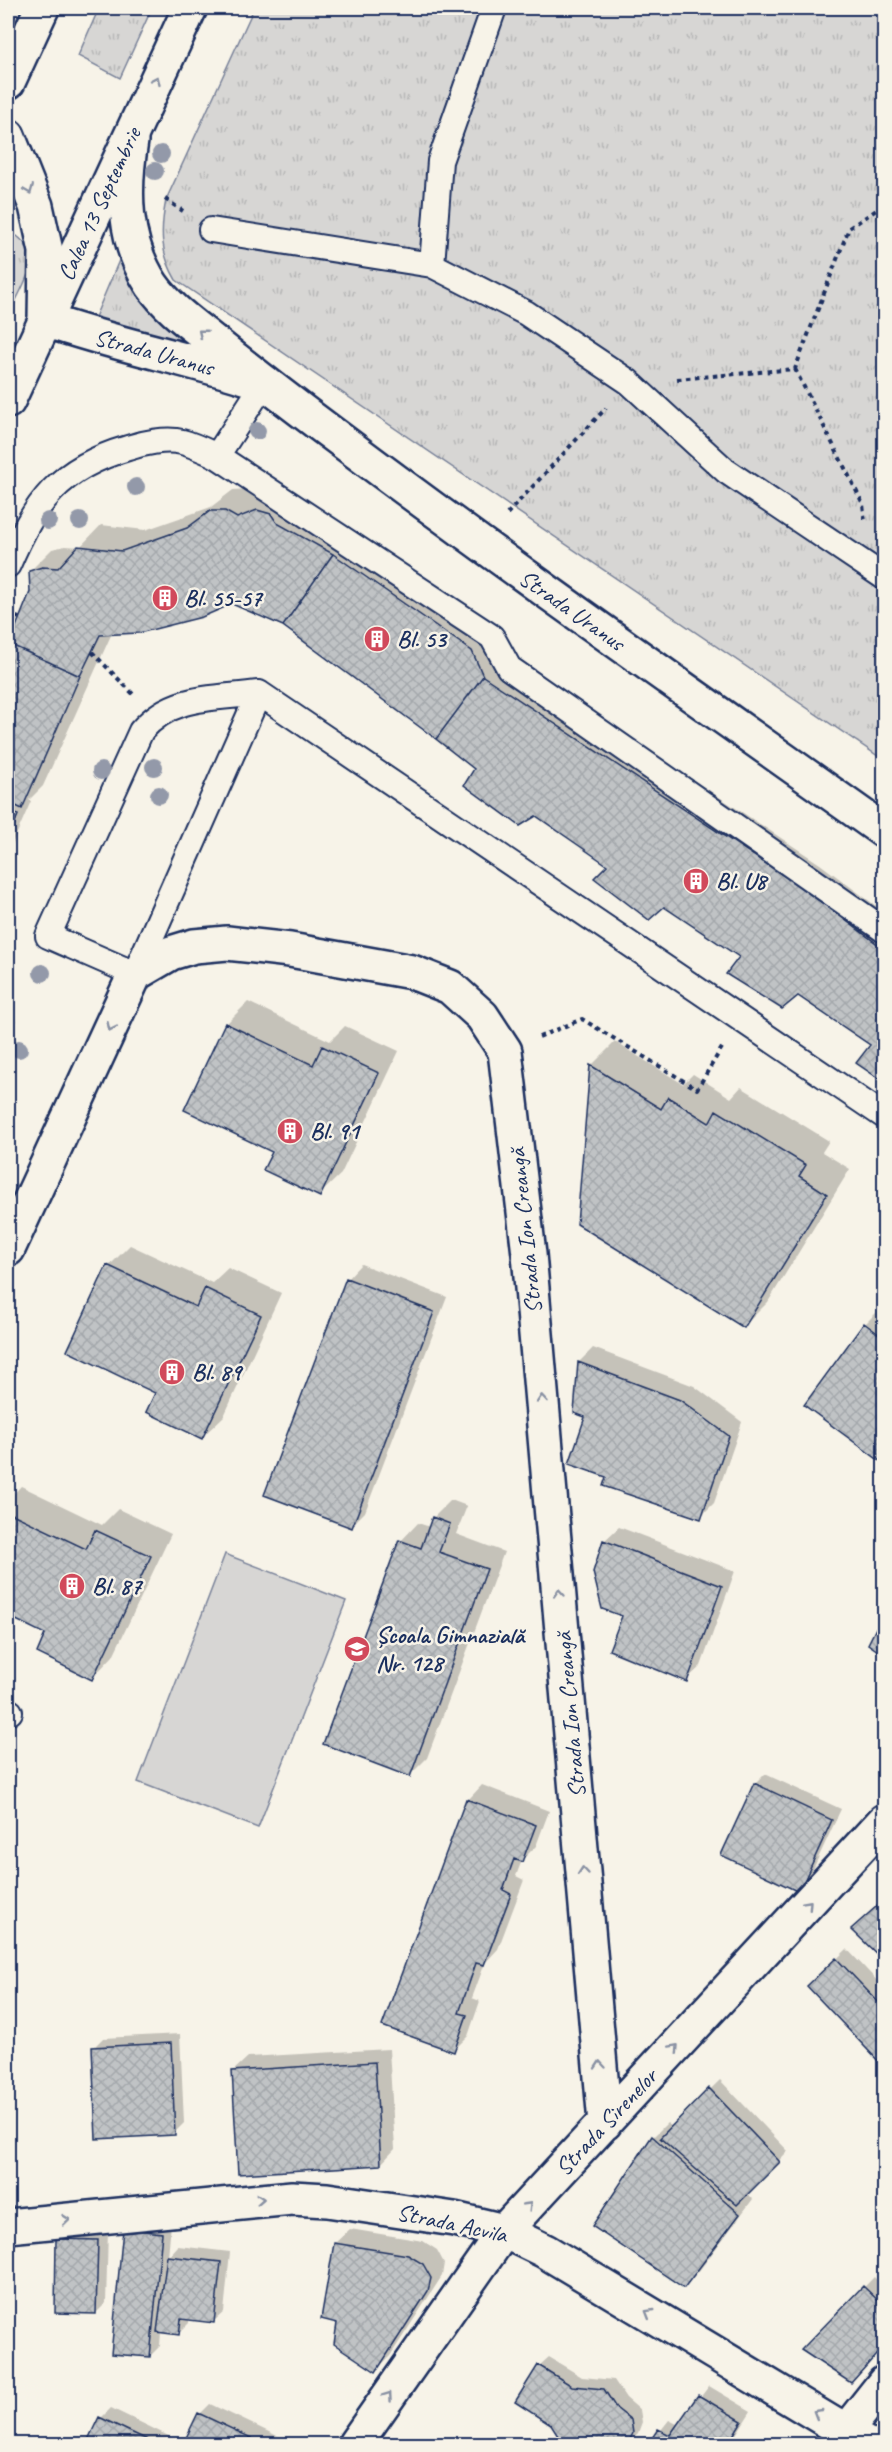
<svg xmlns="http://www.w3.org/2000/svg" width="892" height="2452" viewBox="0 0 892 2452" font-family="Caveat,sans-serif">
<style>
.grass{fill:url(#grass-tufts);stroke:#798299;stroke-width:1.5}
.garden{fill:#d7d6d4;stroke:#798299;stroke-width:1.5}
.shadow{fill:#0003}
.building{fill:url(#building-cross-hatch);stroke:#1b2f5e;stroke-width:1.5}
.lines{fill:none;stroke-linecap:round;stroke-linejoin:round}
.lane-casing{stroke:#1b2f5e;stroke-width:28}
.street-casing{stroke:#1b2f5e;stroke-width:38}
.secondary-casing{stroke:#1b2f5e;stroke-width:38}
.path{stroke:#1b2f5e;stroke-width:4;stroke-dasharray:4.5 4.5;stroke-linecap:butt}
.lane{stroke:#f7f3e8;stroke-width:24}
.street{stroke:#f7f3e8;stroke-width:33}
.secondary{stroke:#f7f3e8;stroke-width:33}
.tree{fill:#9399a9}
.oneway{stroke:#8991a3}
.labels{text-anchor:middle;stroke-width:5;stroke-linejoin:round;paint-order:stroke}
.street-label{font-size:24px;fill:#1b2f5e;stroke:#f7f3e8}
.poi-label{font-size:24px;font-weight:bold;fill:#1b2f5e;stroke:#f7f3e8;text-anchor:start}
</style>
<defs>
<pattern id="grass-tufts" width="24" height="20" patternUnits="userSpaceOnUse" patternTransform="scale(1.5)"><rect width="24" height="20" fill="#d7d6d4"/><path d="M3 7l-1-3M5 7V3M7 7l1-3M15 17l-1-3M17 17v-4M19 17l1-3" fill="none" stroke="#b8b8b8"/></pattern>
<pattern id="building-cross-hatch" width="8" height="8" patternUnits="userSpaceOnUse" patternTransform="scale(1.5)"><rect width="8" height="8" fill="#c0c3c5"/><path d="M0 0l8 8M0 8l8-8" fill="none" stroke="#a4a8ac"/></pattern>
</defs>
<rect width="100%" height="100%" fill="#f7f3e8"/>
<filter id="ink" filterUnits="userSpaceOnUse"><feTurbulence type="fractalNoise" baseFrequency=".0167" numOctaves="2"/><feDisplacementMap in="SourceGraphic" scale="12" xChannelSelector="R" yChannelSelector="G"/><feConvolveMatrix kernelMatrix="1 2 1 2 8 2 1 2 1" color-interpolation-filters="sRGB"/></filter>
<g filter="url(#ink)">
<!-- grass -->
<path class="grass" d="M99 8H152L120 78 78 56Z
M254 8H884V760L176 280C160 253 160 231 166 200Z
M17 236C46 258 20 289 8 316V237Z
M123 251 189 337 184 344 93 322Z"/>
<!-- garden -->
<path class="garden" d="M225 1554 346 1601 258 1828 138 1782Z"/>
<!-- shadow -->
<path class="shadow" d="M248 489 504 654 820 864 884 912V1080L858 1062 872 1045 609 865 283 625 232 602 112 633 43 786 29 800 31 801 8 854V647L31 592 30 571 52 549 65 546 80 547 101 525 145 530 211 507 233 490Z
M248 1002 330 1041 345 1026 399 1051 341 1174 319 1195 226 1024Z
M8 1016 16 1020 8 1040Z
M615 1042 683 1084 693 1074 731 1098 741 1087 829 1141 822 1152 850 1169 768 1302 744 1326 591 1066Z
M130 1245 212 1283 228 1268 281 1293 224 1416 202 1437 157 1393 109 1266Z
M361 1264 447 1297 365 1512 351 1526 347 1279Z
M882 1307 884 1308V1462L806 1405 865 1324Z
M593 1348 694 1386 742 1422 714 1503 700 1517 608 1476 587 1416 579 1362Z
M21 1486 102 1525 118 1509 171 1534 113 1656 92 1678 47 1634 8 1615V1500Z
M451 1500 467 1506 456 1534 504 1552 427 1758 410 1775 401 1541 418 1523 430 1527 433 1518Z
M619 1527 735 1571 701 1666 686 1680 624 1616 604 1541Z
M884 1615V1653L869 1643Z
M765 1774 841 1809 808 1880 798 1890 755 1784Z
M482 1785 549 1811 536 1846 522 1860 516 1876 524 1880 498 1949 485 1963 472 1998 480 2001 468 2036 454 2050 384 2025 468 1800Z
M884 1900V1959L853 1929Z
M847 1949 884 1988V2064L809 1986Z
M180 2034 184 2123 174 2133 93 2048 103 2038Z
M389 2049 395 2149 381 2164 233 2071 248 2057Z
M720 2080 788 2151 747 2193 753 2199 698 2272 684 2286 594 2226 653 2137 667 2123 672 2127Z
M171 2223 168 2257 178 2246 230 2252 224 2312 214 2321 189 2319V2323L179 2333 161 2331 160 2346 150 2356 124 2230Z
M68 2229 108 2230 106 2303 96 2313 58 2239Z
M350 2229 423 2241 437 2250 444 2263 442 2276 390 2356 376 2370 339 2322 335 2243Z
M874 2277 884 2287V2345L861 2371 803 2350Z
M549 2357 582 2377 614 2380 626 2398 640 2410 642 2422 638 2433 627 2444H565L552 2423 539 2366Z
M709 2386 751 2411 730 2444H650L669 2420 679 2425Z
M210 2404 294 2444H192L186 2442 200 2414Z
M111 2408 185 2444H87L101 2418Z"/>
<!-- building -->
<path class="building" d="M257 510 271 514 277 523 333 554 283 626 232 604 202 617 139 633 100 635 80 676 9 644 30 592 29 571 42 567 58 568 78 546 122 551 187 528 210 511H225L237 518Z
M333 554 472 651 483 676 436 739 283 626Z
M9 644 80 676 22 809 8 802Z
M483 676 798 885 884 949V1082L856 1063 870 1045 798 996 782 1009 726 974 739 957 664 907 649 920 594 878 607 865 536 816 520 826 464 785 474 769 436 739Z
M8 810 18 815 8 839Z
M225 1023 313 1065 322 1046 379 1073 320 1197 263 1170 272 1152 184 1110Z
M590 1065 661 1109 668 1097 709 1123 716 1110 806 1165 799 1176 827 1194 744 1328 577 1224Z
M107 1265 196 1307 205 1288 261 1315 202 1439 146 1412 155 1393 67 1351Z
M346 1278 434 1312 352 1528 264 1495Z
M864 1323 884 1338V1464L804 1405Z
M578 1362 680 1400 729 1436 701 1519 603 1486 606 1477 569 1464 585 1417 574 1413Z
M8 1512 86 1549 95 1530 151 1556 92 1680 37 1653 45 1634 8 1616Z
M432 1517 450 1524 439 1552 487 1569 410 1777 323 1744 399 1540 421 1548Z
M603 1540 722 1586 687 1682 609 1650 622 1616 602 1609 593 1572Z
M884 1612V1655L868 1644Z
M754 1783 832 1820 799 1892 721 1855Z
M466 1799 536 1825 522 1862 514 1859 503 1890 511 1894 484 1965 476 1963 459 2013 467 2015 454 2052 382 2026Z
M877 1906 884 1914V1961L851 1929Z
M836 1958 884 2008V2067L807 1986Z
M171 2043 175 2135 96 2139 92 2047Z
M375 2062 381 2165 238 2174 232 2071Z
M709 2088 780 2162 737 2205 660 2138Z
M652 2136 740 2214 684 2288 592 2226Z
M123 2229 162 2233 150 2357 111 2354Z
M56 2239 98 2240 96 2314 55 2313Z
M334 2243 408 2255 423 2264 431 2278 428 2291 376 2372 334 2344 337 2323 321 2319Z
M167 2256 221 2262 214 2323 181 2319 179 2335 157 2332Z
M863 2286 884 2306V2346L851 2383 801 2350Z
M538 2365 572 2386 604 2389 616 2408 631 2420 633 2433 628 2444H563L551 2425 515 2402Z
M698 2395 742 2421 728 2444H648L658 2429 670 2435Z
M198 2413 264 2444H189L184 2442Z
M99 2417 156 2444H86Z"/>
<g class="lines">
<defs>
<path id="lane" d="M211 230 432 265 526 313 629 382 726 471 884 577
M432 265 440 161 494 8
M217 456 264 383
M8 565C35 502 59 468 128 448 143 443 166 438 182 442 194 445 206 451 217 456L492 637 509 668 884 930
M259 693 135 974 48 936 141 731C173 694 214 699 259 693L884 1116
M8 1711 10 1712"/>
<path id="street" d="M8 136 36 206 46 251 45 320C111 343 180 357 248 378
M131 141C123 191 123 241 152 285 169 309 193 325 215 343 257 377 299 409 342 441 520 575 703 702 884 831
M8 1249 135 974 171 953 194 946 227 943 290 950 412 972 450 987 482 1016 505 1051 529 1254 605 2123
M8 2226 292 2198 327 2200 454 2219 504 2231 545 2251 866 2444
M846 2431 884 2383
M355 2444 504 2231 884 1821"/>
<path id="secondary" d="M8 82 42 8
M8 401 190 8"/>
</defs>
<!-- lane casing -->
<use href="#lane" class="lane-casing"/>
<!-- street casing -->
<use href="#street" class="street-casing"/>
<!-- secondary casing -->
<use href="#secondary" class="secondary-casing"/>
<!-- path -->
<path class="path" d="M165 199 183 211
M795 369 863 504 865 523
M677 379 795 369 849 228 884 205
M507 514 606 408
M8 613 19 618
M92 652 133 694
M539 1037 582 1019 697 1089 723 1046
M8 1141 15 1144"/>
<!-- lane -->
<use href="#lane" class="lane"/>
<!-- street -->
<use href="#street" class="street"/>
<!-- secondary -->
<use href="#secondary" class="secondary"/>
</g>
<!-- trees -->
<g class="tree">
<circle cx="161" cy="154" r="9"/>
<circle cx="155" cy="171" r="9"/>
<circle cx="257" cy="431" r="9"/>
<circle cx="136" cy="487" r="9"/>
<circle cx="48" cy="521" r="9"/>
<circle cx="80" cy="521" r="9"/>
<circle cx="154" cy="767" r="9"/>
<circle cx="101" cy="771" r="9"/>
<circle cx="159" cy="795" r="9"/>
<circle cx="42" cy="973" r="9"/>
<circle cx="19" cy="1049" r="9"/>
</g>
<!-- one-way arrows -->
<defs><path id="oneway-chevron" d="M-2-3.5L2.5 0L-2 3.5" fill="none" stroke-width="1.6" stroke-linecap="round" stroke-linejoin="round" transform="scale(1.5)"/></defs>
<g class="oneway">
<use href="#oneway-chevron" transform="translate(156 80) rotate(-65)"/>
<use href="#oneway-chevron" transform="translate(29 190) rotate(68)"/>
<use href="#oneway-chevron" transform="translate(202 333) rotate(-141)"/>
<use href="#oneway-chevron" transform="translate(111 1027) rotate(115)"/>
<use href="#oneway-chevron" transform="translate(542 1399) rotate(-95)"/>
<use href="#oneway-chevron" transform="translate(559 1593) rotate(-95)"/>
<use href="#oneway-chevron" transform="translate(583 1871) rotate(-95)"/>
<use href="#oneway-chevron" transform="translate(808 1904) rotate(-47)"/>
<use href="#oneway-chevron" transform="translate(675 2048) rotate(-47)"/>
<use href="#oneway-chevron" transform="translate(600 2065) rotate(-95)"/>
<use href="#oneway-chevron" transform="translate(260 2199) rotate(-4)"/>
<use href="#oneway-chevron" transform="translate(528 2206) rotate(-46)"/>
<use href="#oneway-chevron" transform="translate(66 2220) rotate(-6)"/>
<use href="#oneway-chevron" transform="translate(649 2313) rotate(-149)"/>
<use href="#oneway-chevron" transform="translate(388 2396) rotate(-55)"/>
<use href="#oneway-chevron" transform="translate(817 2413) rotate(-149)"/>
</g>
</g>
<!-- icons -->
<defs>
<symbol id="building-disc" viewBox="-11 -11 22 22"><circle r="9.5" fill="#d1495b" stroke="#f7f3e8"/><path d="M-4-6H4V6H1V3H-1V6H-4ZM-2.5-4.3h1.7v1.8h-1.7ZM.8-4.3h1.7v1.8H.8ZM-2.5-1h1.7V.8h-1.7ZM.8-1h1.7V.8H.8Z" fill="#fff"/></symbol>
<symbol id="school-disc" viewBox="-11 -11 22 22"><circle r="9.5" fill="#d1495b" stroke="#f7f3e8"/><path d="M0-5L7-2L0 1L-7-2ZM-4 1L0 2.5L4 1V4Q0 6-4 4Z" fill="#fff"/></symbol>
</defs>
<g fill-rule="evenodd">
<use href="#building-disc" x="150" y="583" width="30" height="30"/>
<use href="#building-disc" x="362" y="624" width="30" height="30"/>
<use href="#building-disc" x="681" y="866" width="30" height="30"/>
<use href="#building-disc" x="275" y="1116" width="30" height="30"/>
<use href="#building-disc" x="157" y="1357" width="30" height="30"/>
<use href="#building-disc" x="57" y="1571" width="30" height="30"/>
<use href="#school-disc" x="342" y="1634" width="30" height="30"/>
</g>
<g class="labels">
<!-- street labels -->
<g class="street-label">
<text transform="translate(99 204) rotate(-65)" y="8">Calea 13 Septembrie</text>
<text transform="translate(154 352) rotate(15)" y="8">Strada Uranus</text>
<text transform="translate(572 610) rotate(35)" y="8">Strada Uranus</text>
<text transform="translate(525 1231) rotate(-96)" y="8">Strada Ion Creangă</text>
<text transform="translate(570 1715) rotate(-95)" y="8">Strada Ion Creangă</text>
<text transform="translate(606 2122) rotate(-47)" y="8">Strada Sirenelor</text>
<text transform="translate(452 2223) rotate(12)" y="8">Strada Acvila</text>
</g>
<!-- poi labels -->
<g class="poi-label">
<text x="184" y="606">Bl. 55-57</text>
<text x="397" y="647">Bl. 53</text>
<text x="716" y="889">Bl. U8</text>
<text x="310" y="1139">Bl. 91</text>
<text x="192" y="1380">Bl. 89</text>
<text x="92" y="1594">Bl. 87</text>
<text x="376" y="1643">Școala Gimnazială<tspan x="376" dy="28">Nr. 128</tspan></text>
</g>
</g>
<!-- margin -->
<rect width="892" height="2452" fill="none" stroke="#f7f3e8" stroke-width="30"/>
<rect x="15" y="15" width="862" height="2422" fill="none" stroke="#1b2f5e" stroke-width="2" filter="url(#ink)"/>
</svg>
